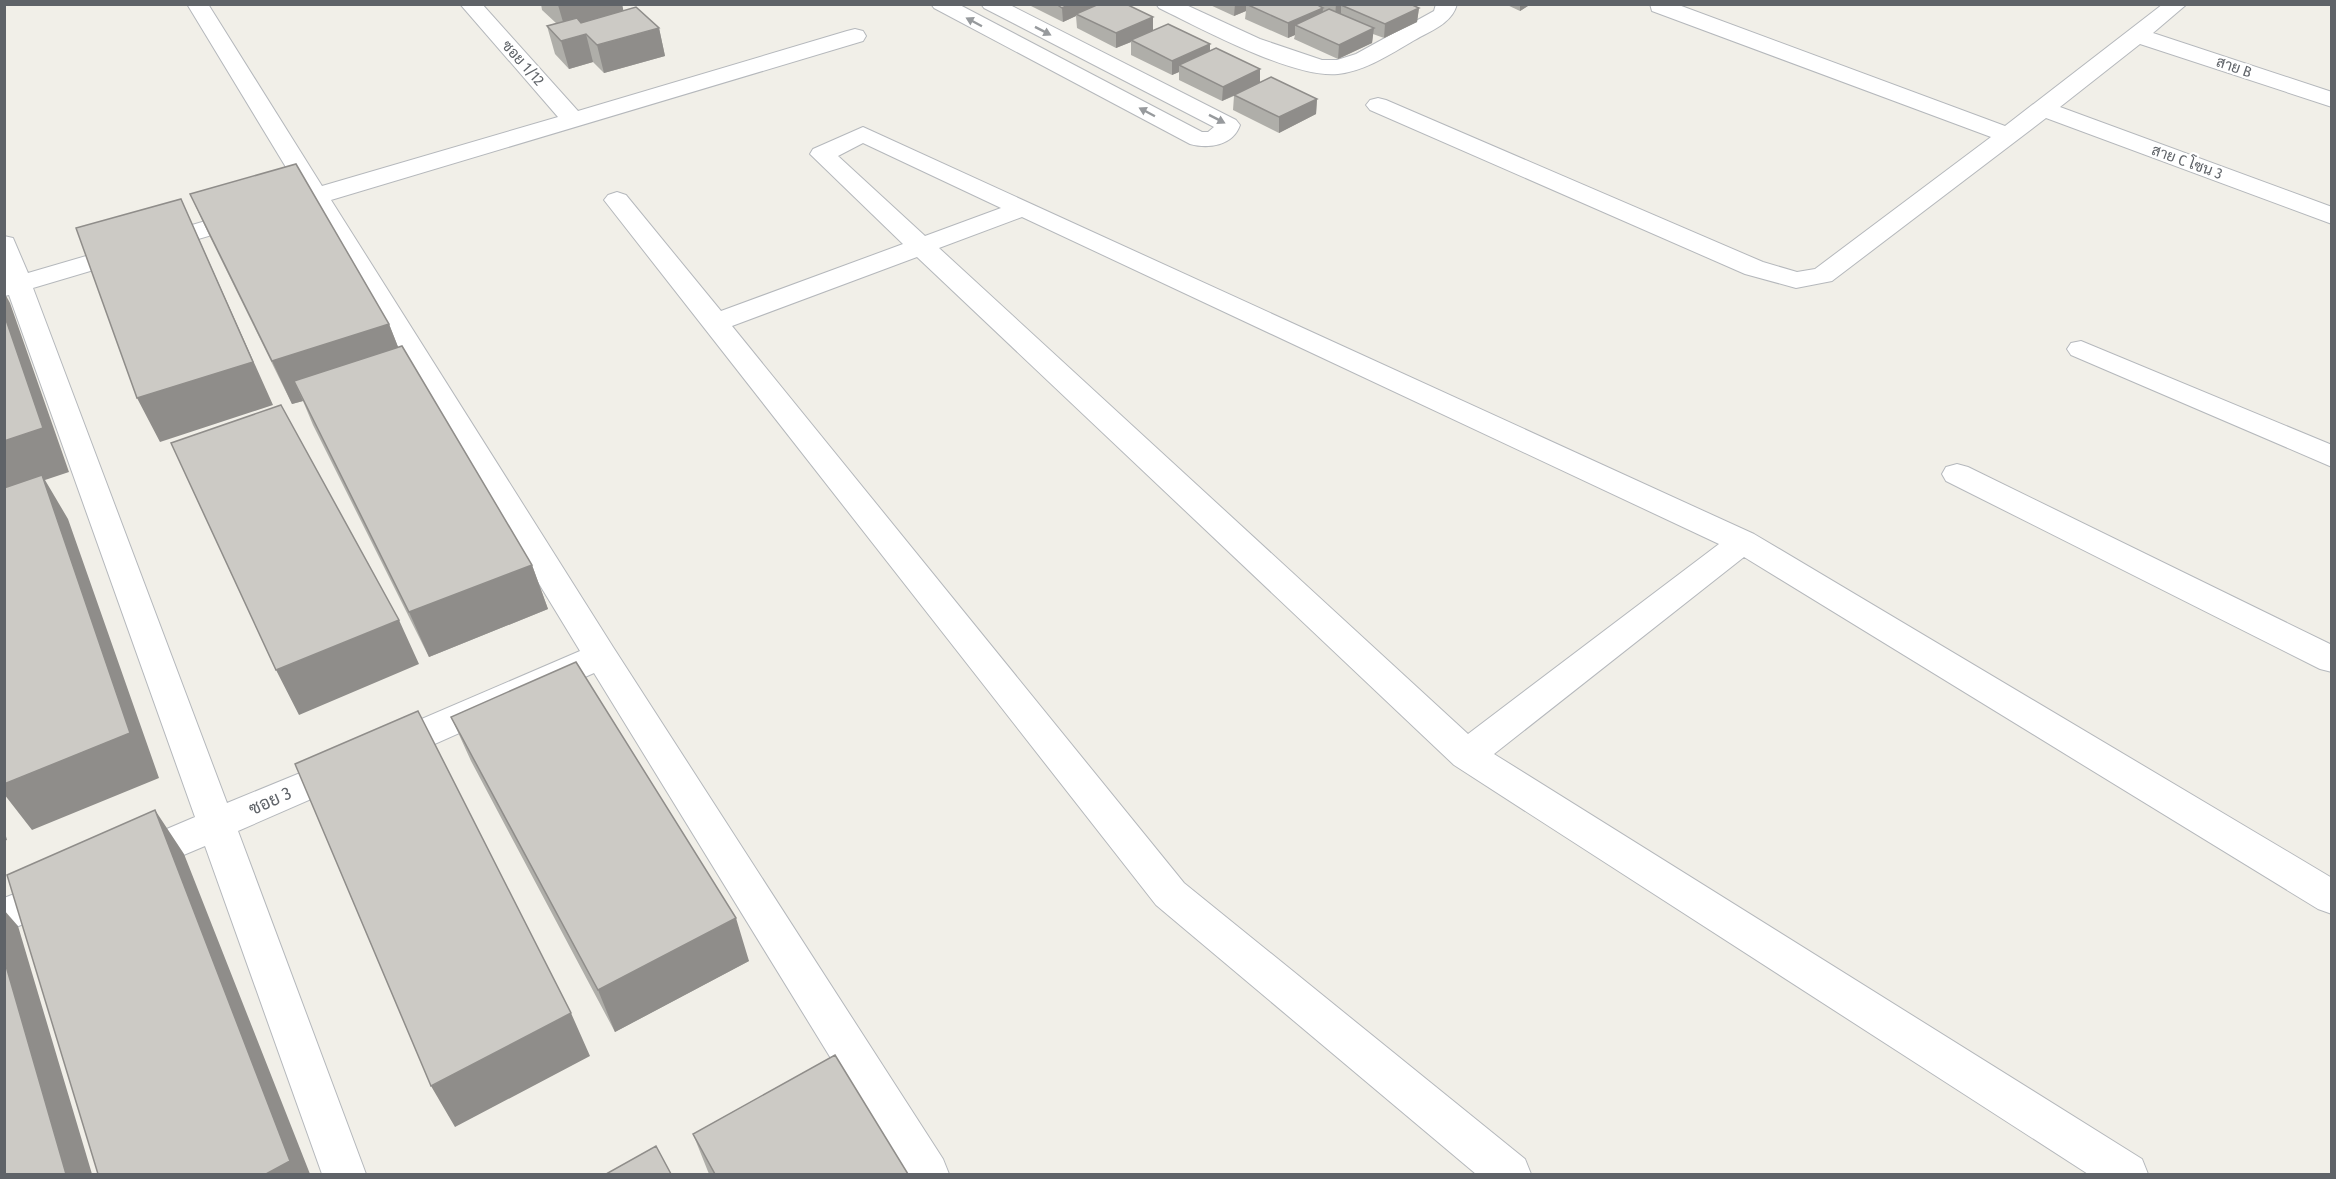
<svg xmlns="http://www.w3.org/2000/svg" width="2336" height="1179" viewBox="0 0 2336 1179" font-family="'Fira Sans Condensed',Sarabun,sans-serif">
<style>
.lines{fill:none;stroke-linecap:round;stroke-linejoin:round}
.minor-casing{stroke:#b5b8bc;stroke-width:2}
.minor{fill:#fff;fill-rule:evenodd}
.wall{fill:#afaea9}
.shaded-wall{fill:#8f8d8a}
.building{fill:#cccac5;stroke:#8f8d8a;stroke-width:1.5}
.oneway{fill:#979a9d}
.labels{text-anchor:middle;stroke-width:4.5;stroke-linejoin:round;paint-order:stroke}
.far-street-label{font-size:15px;fill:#5f6368;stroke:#fff}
.street-label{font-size:18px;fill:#5f6368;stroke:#fff}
</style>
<rect width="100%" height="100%" fill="#f1efe8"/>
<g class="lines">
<defs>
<path id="minor" d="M187 4H208L322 186 558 117 460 4H482L578 111 847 31 855 29 863 31 866 36 863 41 331 200 613 647 943 1159 949 1174H902L594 673 401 759 388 763 375 759 370 749 375 739 580 651 309 206 296 210 287 207 283 202 287 197 301 192Z
M931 4H958L1202 132H1208L1214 127 984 8 981 4H1008L1236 120 1240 125C1233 146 1208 149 1190 144L934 8Z
M1156 4H1184L1260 39 1322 60H1337L1356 54 1434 11 1436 4H1457C1452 24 1430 31 1413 41 1391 54 1365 71 1338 74 1294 79 1200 28 1159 8Z
M1650 4H1676L2005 126 2163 4H2187L2153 33 2332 92V107L2140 44 2060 107 2332 207V224L2046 118 1832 281 1796 288 1745 274 1370 110 1366 105 1370 100 1378 98 1386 100 1763 262 1797 272 1815 269 1991 137 1652 11Z
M863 127 1754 534 2332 878V914L2318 909 1744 557 1494 754 2142 1159 2148 1174H2088L1454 765 917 257 732 326 1184 883 1525 1159 1531 1174H1476L1156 905 604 200 608 195 617 192 626 195 721 311 903 244 810 154 813 149ZM863 143 1001 208 925 236 838 156ZM1022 217 1719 544 1468 734 939 248Z
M250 208 259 211 263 216 259 221 33 288 227 803 344 755 357 759 362 769 357 779 238 831 366 1174H322L205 846 136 875 122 870 117 859 122 848 195 817 9 295 4 296V236L13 238 28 273Z
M2081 341 2332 445V467L2071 355 2067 349 2071 343Z
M1957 464 1968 467 2332 645V672L2320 669 1946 481 1942 474 1946 467Z
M58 877 72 882 78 893 72 904 4 932V898Z"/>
</defs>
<!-- minor casing -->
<use href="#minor" class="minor-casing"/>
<!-- minor -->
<use href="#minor" class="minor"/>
</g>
<!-- wall -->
<path class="wall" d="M541 4H622L623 11 659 28 665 56 604 73 593 62 569 69 555 54 547 26 556 23 542 10Z
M1027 4H1126L1153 30 1210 44V51L1260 69V82L1317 99 1316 114 1279 133 1233 110 1234 96 1222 101 1179 80V72L1172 75 1131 55V42L1116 48 1077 28 1076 16 1063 22Z
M1208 4H1410L1419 8 1417 22 1384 38 1373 34 1372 43 1338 59 1294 39 1295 35 1288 38 1245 19 1246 11 1234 16Z
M1505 4H1531L1520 11Z
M190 194 389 324 398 347 532 565 548 609 429 657 313 425 303 401 292 404 209 235Z
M451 717 749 961 615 1032 471 761Z
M693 1134 908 1174H709Z"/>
<!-- shaded-wall -->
<path class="shaded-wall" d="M559 4H622L625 18 566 32 558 5Z
M1070 4H1100L1076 14V16L1063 22 1062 8Z
M1235 4H1246V11L1234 16Z
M1336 4H1362L1341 5V14L1335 17Z
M1520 4H1531L1520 11Z
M1323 8 1322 22 1295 25V35L1288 38V23Z
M1419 8 1417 22 1384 38 1385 24Z
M1153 17V32L1131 40V42L1116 48V33Z
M659 28 665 56 604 73 597 45Z
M1374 28 1372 43 1338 59 1339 45Z
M586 34 593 62 569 69 561 41Z
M1210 44V58L1179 65V72L1172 75V61Z
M1260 69V83L1222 101 1223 87Z
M1317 99 1316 114 1279 133V117Z
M181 199 273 405 160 442 137 398Z
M4 292 10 303 69 472 45 480 68 519 159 778 32 830 4 794Z
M389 324 406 367 294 381 303 401 292 404 272 361Z
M532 565 548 609 429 657 409 612Z
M399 620 419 664 299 715 276 670Z
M155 810 184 854 310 1174H266Z
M4 829 7 840 4 841Z
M4 910 18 926 92 1174H66L4 959Z
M736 918 749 961 615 1032 598 990Z
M571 1013 590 1056 455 1127 431 1086Z"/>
<!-- building -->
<path class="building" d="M1056 4H1070L1062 8Z
M1099 4H1126L1153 17 1116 33 1076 14Z
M1246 4H1316L1323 8 1288 23Z
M1410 4 1419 8 1385 24 1341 5Z
M636 7 659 28 597 45 586 34 561 41 547 26 577 18 581 23Z
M1329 9 1374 28 1339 45 1295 25Z
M1168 24 1210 44 1172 61 1131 40Z
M1216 48 1260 69 1223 87 1179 65Z
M1271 77 1317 99 1279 117 1234 95Z
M296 164 389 324 272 361 190 194Z
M181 199 253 362 137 398 76 228Z
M4 314 43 428 4 441Z
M402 346 532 565 409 612 294 381Z
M281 405 399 620 276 670 171 443Z
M42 475 130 733 4 784V488Z
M576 662 736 918 598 990 451 717Z
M418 711 571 1013 431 1086 295 764Z
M155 810 290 1161 266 1174H98L7 875Z
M4 959 66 1174H4Z
M835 1055 908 1174H715L693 1134Z
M656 1146 671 1174H606Z"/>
<!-- one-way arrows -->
<defs><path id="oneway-solid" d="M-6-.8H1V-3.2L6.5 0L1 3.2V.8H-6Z" transform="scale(1.5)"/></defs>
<g class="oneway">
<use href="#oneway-solid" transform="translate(974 22) rotate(-152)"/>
<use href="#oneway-solid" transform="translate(1043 31) rotate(27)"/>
<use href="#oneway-solid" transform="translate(1147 112) rotate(-152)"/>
<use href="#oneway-solid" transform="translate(1217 119) rotate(27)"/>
</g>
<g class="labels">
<!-- far-street labels -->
<g class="far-street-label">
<text transform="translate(523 63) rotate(48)" y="5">ซอย 1/12</text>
<text transform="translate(2234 67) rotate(19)" y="5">สาย B</text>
<text transform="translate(2187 162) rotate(20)" y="5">สาย C โซน 3</text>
</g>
<!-- street labels -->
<g class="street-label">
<text transform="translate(270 801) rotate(-24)" y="6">ซอย 3</text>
</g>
</g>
<!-- border -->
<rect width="2336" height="1179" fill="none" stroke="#5f6368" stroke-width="12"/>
</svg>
